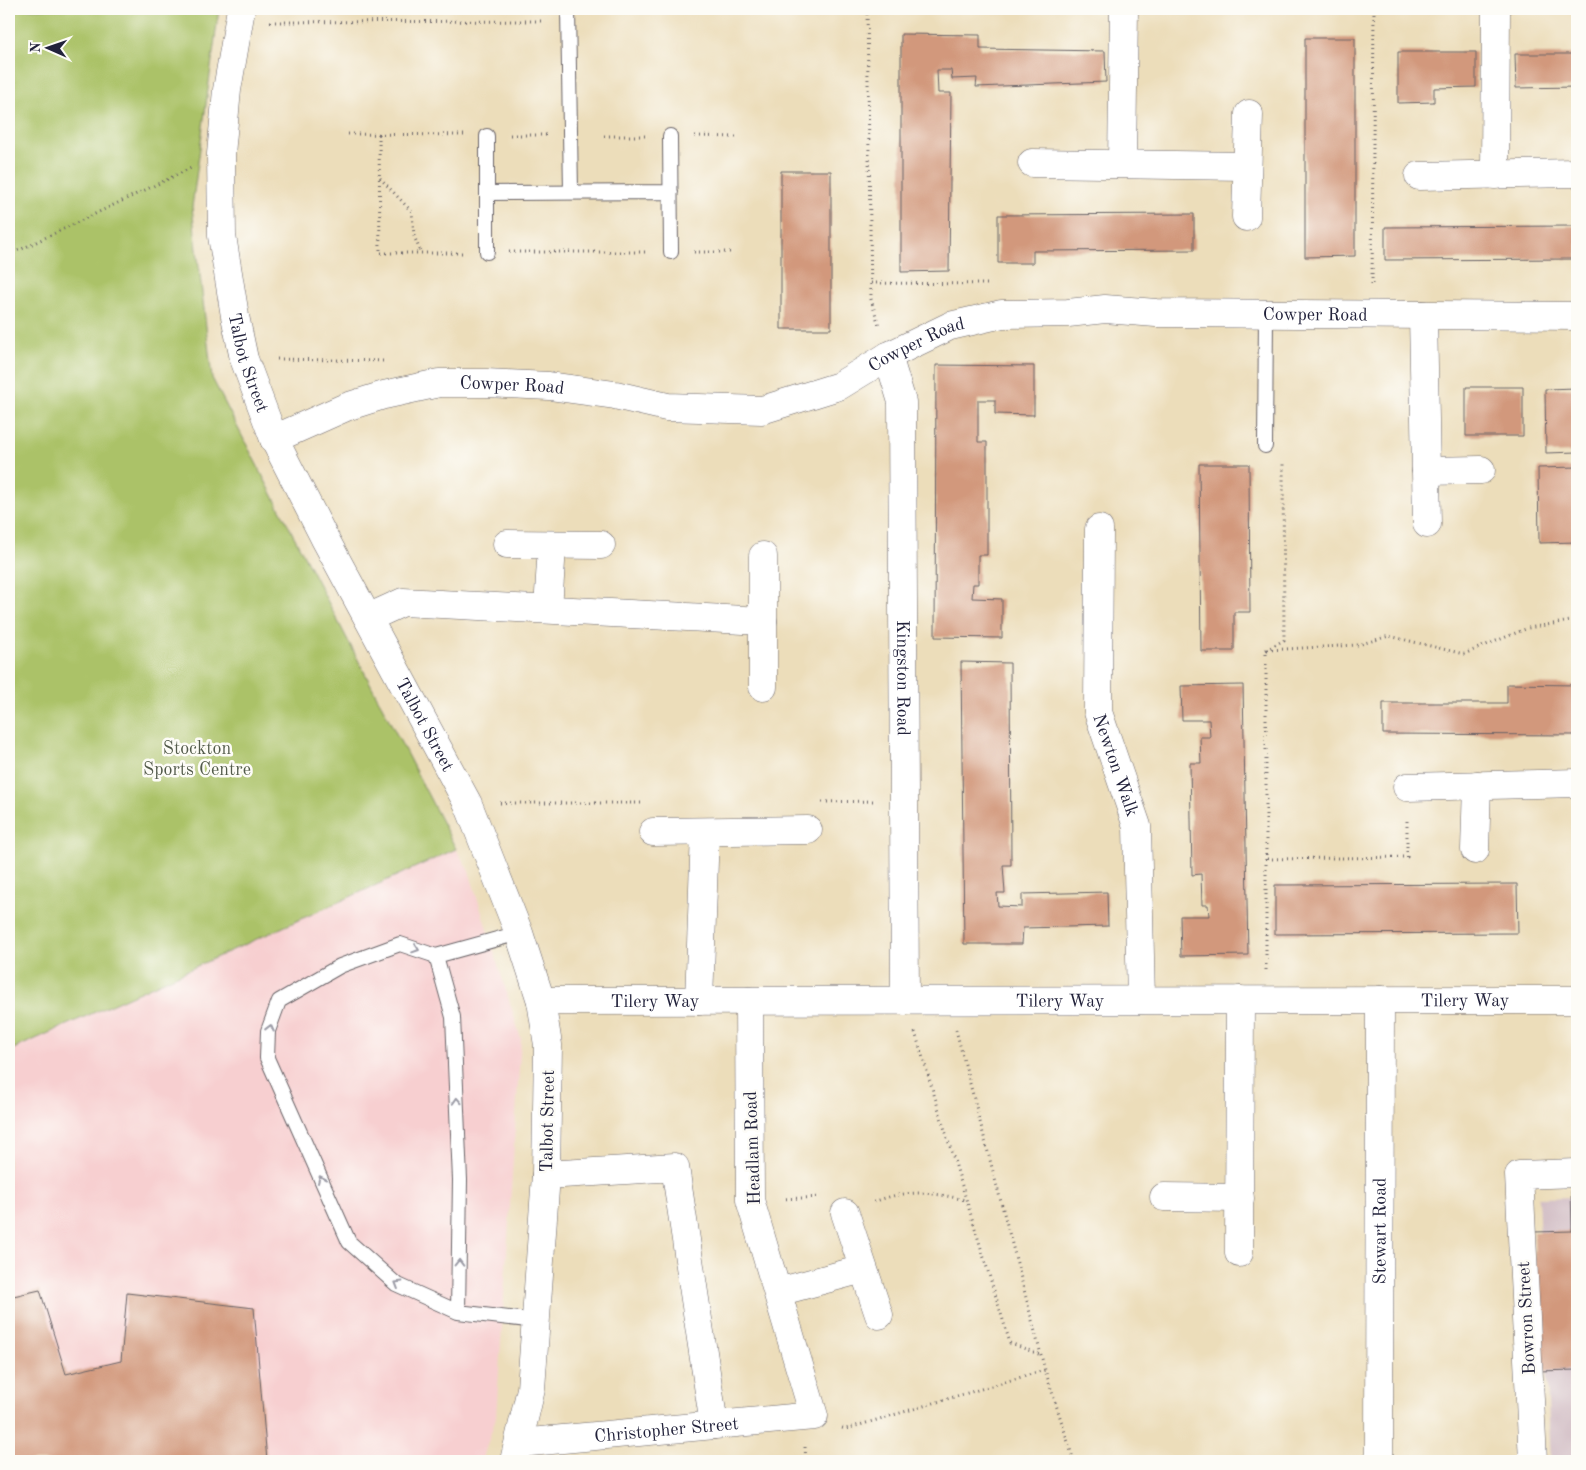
<svg xmlns="http://www.w3.org/2000/svg" width="1586" height="1470" viewBox="0 0 1586 1470" font-family="'Old Standard TT',serif">
<style>
.built{fill:#f7cfd0}
.industrial{fill:#d2bdc5}
.green{fill:#abc267;stroke:#667251}
.building{fill:#d2987b}
.lines{fill:none;stroke-linecap:round;stroke-linejoin:round}
.service-casing{stroke:#696367;stroke-width:16}
.minor-casing{stroke:#696367;stroke-width:29}
.path{stroke:#696367;stroke-width:3;stroke-dasharray:1 4;stroke-linecap:butt}
.service{stroke:#fff;stroke-width:14}
.minor{stroke:#fff;stroke-width:28}
.oneway{stroke:#9c9ca7}
.labels{text-anchor:middle;stroke-width:5;stroke-linejoin:round;paint-order:stroke}
.street-label{font-size:18px;fill:#22223b;stroke:#fdfcf7}
.park-label{font-size:18px;fill:#525a4a;stroke:#fdfcf7}
</style>
<rect width="100%" height="100%" fill="#fdfcf7"/>
<filter id="ink" filterUnits="userSpaceOnUse"><feTurbulence type="fractalNoise" baseFrequency=".02" numOctaves="2"/><feDisplacementMap in="SourceGraphic" scale="10" xChannelSelector="R" yChannelSelector="G"/><feConvolveMatrix kernelMatrix="1 2 1 2 8 2 1 2 1" color-interpolation-filters="sRGB"/></filter>
<filter id="wash" filterUnits="userSpaceOnUse"><feTurbulence type="fractalNoise" baseFrequency=".0096" numOctaves="4" result="noise"/><feDisplacementMap in="SourceGraphic" scale="20" xChannelSelector="R" yChannelSelector="G"/><feGaussianBlur stdDeviation="1.12" result="paint"/><feColorMatrix in="noise" values="0 0 0 0 0 0 0 0 0 0 0 0 0 0 0 0 0 1.4 0 .05"/><feComposite in="paint" operator="in"/></filter>
<g filter="url(#wash)">
<rect width="100%" height="100%" fill="#ecddba"/>
<!-- built -->
<path class="built" d="M456 849 469 871 521 1039 496 1417 482 1461H9V1051Z"/>
<!-- industrial -->
<path class="industrial" d="M1577 1197V1461H1551L1538 1198Z"/>
<!-- green -->
<path class="green" d="M9 9H219L192 207 212 378 456 849 9 1051Z"/>
<g id="blocks">
<!-- building -->
<path class="building" d="M901 34 980 35V49L1105 51 1106 82 976 87 977 78 952 79 951 70H937L938 93H951L949 271 901 272Z
M1305 38H1355V256L1305 257Z
M1398 52H1476V87L1434 88V102L1398 103Z
M1515 54H1577V87L1516 88Z
M781 171H831V329H781Z
M1194 214V250L1033 251V263H998V215Z
M1577 226V259L1385 260V227Z
M936 365 1034 366V415L995 414V400H978V442H987V555H978V584H973L972 598 1002 599V638L935 637Z
M1466 387H1523V436H1466Z
M1577 388V452L1546 453 1545 389Z
M1199 464H1249L1250 612H1234V651H1201Z
M1577 467V542L1539 543 1538 468Z
M961 662 1010 663 1011 865H1003L1005 893H997L998 906 1022 907V894L1107 892 1108 926 1023 928 1022 944H964Z
M1507 684 1577 685V735L1383 734V703H1507Z
M1243 685 1248 955 1181 956 1180 916H1209L1208 905H1202L1201 874 1192 875 1190 763H1201L1200 737H1210L1209 720H1182L1181 686Z
M1517 884 1518 933 1275 934V885Z
M1571 1189H1577V1370L1537 1371 1534 1232 1572 1231Z
M40 1290 66 1374 121 1361 127 1293 254 1308 267 1461H9V1297Z"/>
</g>
</g>
<g filter="url(#ink)">
<use href="#blocks" fill-opacity="0" stroke="#696367" stroke-width="1"/>
<g class="lines">
<defs>
<path id="service" d="M568 9 571 192
M670 136 671 252
M487 193 671 192
M487 252V136
M1265 446 1266 314
M519 933 436 956 400 944 340 966 279 1001 268 1031 267 1058 349 1242 396 1284 458 1312 536 1321
M436 956 453 1017 460 1180 458 1312"/>
<g id="minor">
<path id="s1" d="M241 9 227 90 221 154 222 236 235 316 244 359 274 439 324 537 468 804 519 933 541 1001 548 1045 546 1175 531 1389 514 1461"/>
<path d="M1032 163 1246 166"/>
<path d="M1122 163 1124 9"/>
<path d="M1495 175 1496 9"/>
<path d="M1419 176 1577 173"/>
<path d="M1246 217 1249 114"/>
<path d="M1423 315 1427 524"/>
<path id="s2" d="M888 356 902 402 905 1001"/>
<path id="s3" d="M274 439 346 407 384 395 439 383H486L549 386 615 395 667 407 762 410 839 386 888 356 950 326 1002 314 1068 313 1105 309 1156 313 1577 316"/>
<path d="M1426 471 1481 470"/>
<path id="s4" d="M1099 529 1098 712 1137 826 1141 1000"/>
<path d="M507 544 601 545"/>
<path d="M763 556V687"/>
<path d="M548 609 552 546"/>
<path d="M368 618 403 602 763 621"/>
<path d="M1407 787 1577 783"/>
<path d="M653 832 808 830"/>
<path d="M1475 850 1477 785"/>
<path id="s5" d="M541 1001 1577 1000"/>
<path d="M699 1001 705 832"/>
<path d="M546 1175 675 1167 714 1425"/>
<path d="M1164 1197 1240 1198"/>
<path d="M845 1213 879 1315"/>
<path d="M1239 1253 1240 1000"/>
<path d="M778 1292 863 1269"/>
<path id="s6" d="M519 1443 814 1416 750 1200 749 1001"/>
<path id="s7" d="M1379 1461 1380 1000"/>
<path d="M1533 1461 1519 1175 1577 1173"/>
</g>
</defs>
<!-- service casing -->
<use href="#service" class="service-casing"/>
<!-- minor casing -->
<use href="#minor" class="minor-casing"/>
<!-- path -->
<path class="path" d="M867 9 871 299 879 326
M270 22 544 21
M348 134 464 135
M379 134 380 253H463
M510 135H546
M604 136H646
M695 136 736 137
M380 178 412 212 414 236 421 253
M509 252H648
M694 252H734
M9 255 191 168
M871 283 988 284
M1372 284 1374 9
M277 359 386 361
M1267 650 1358 645 1389 636 1464 654 1528 628 1577 620
M822 802 874 801
M500 803H641
M1267 859 1407 857V817
M1266 970V650L1284 640 1283 462
M956 1030 1045 1370 1074 1461
M915 1032 1010 1343 1041 1355
M781 1199 820 1197
M874 1202C906 1189 932 1192 965 1200
M842 1428 846 1429 1045 1370
M805 1447 806 1461"/>
<!-- service -->
<use href="#service" class="service"/>
<!-- minor -->
<use href="#minor" class="minor"/>
</g>
<!-- one-way arrows -->
<defs><path id="oneway-chevron" d="M-2-3.5L2.5 0L-2 3.5" fill="none" stroke-width="1.6" stroke-linecap="round" stroke-linejoin="round" transform="scale(1.25)"/></defs>
<g class="oneway">
<use href="#oneway-chevron" transform="translate(416 949) rotate(19)"/>
<use href="#oneway-chevron" transform="translate(270 1028) rotate(-76)"/>
<use href="#oneway-chevron" transform="translate(457 1101) rotate(-93)"/>
<use href="#oneway-chevron" transform="translate(321 1179) rotate(-114)"/>
<use href="#oneway-chevron" transform="translate(459 1263) rotate(-89)"/>
<use href="#oneway-chevron" transform="translate(398 1284) rotate(-149)"/>
</g>
</g>
<g class="labels">
<!-- street labels -->
<g class="street-label">
<text dy="6" stroke="none"><textPath href="#s3" startOffset="1074">Cowper Road</textPath></text>
<text dy="6" stroke="none"><textPath href="#s3" startOffset="669">Cowper Road</textPath></text>
<text dy="6" stroke="none"><textPath href="#s1" startOffset="358">Talbot Street</textPath></text>
<text dy="6" stroke="none"><textPath href="#s3" startOffset="248">Cowper Road</textPath></text>
<text dy="6" stroke="none"><textPath href="#s2" startOffset="324">Kingston Road</textPath></text>
<text dy="6" stroke="none"><textPath href="#s1" startOffset="762">Talbot Street</textPath></text>
<text dy="6" stroke="none"><textPath href="#s4" startOffset="239">Newton Walk</textPath></text>
<text dy="6" stroke="none"><textPath href="#s5" startOffset="519">Tilery Way</textPath></text>
<text dy="6" stroke="none"><textPath href="#s5" startOffset="924">Tilery Way</textPath></text>
<text dy="6" stroke="none"><textPath href="#s5" startOffset="114">Tilery Way</textPath></text>
<text transform="translate(547 1121) rotate(-89)" y="6">Talbot Street</text>
<text transform="translate(752 1148) rotate(-92)" y="6">Headlam Road</text>
<text dy="6" stroke="none"><textPath href="#s7" startOffset="230">Stewart Road</textPath></text>
<text transform="translate(1526 1318) rotate(-93)" y="6">Bowron Street</text>
<text dy="6" stroke="none"><textPath href="#s6" startOffset="148">Christopher Street</textPath></text>
</g>
<!-- park labels -->
<g class="park-label">
<text x="197" y="754">Stockton<tspan x="197" dy="21">Sports Centre</tspan></text>
</g>
</g>
<!-- margin -->
<rect width="1586" height="1470" fill="none" stroke="#fdfcf7" stroke-width="30"/>
<!-- north arrow -->
<g transform="translate(48 48) rotate(272)" stroke="#fdfcf7" stroke-width="4" paint-order="stroke">
<path d="M0-4L9 19L0 12L-9 19Z" fill="#22223b"/>
<text y="-8" font-size="14" font-weight="bold" text-anchor="middle" fill="#22223b">N</text>
</g>
</svg>
